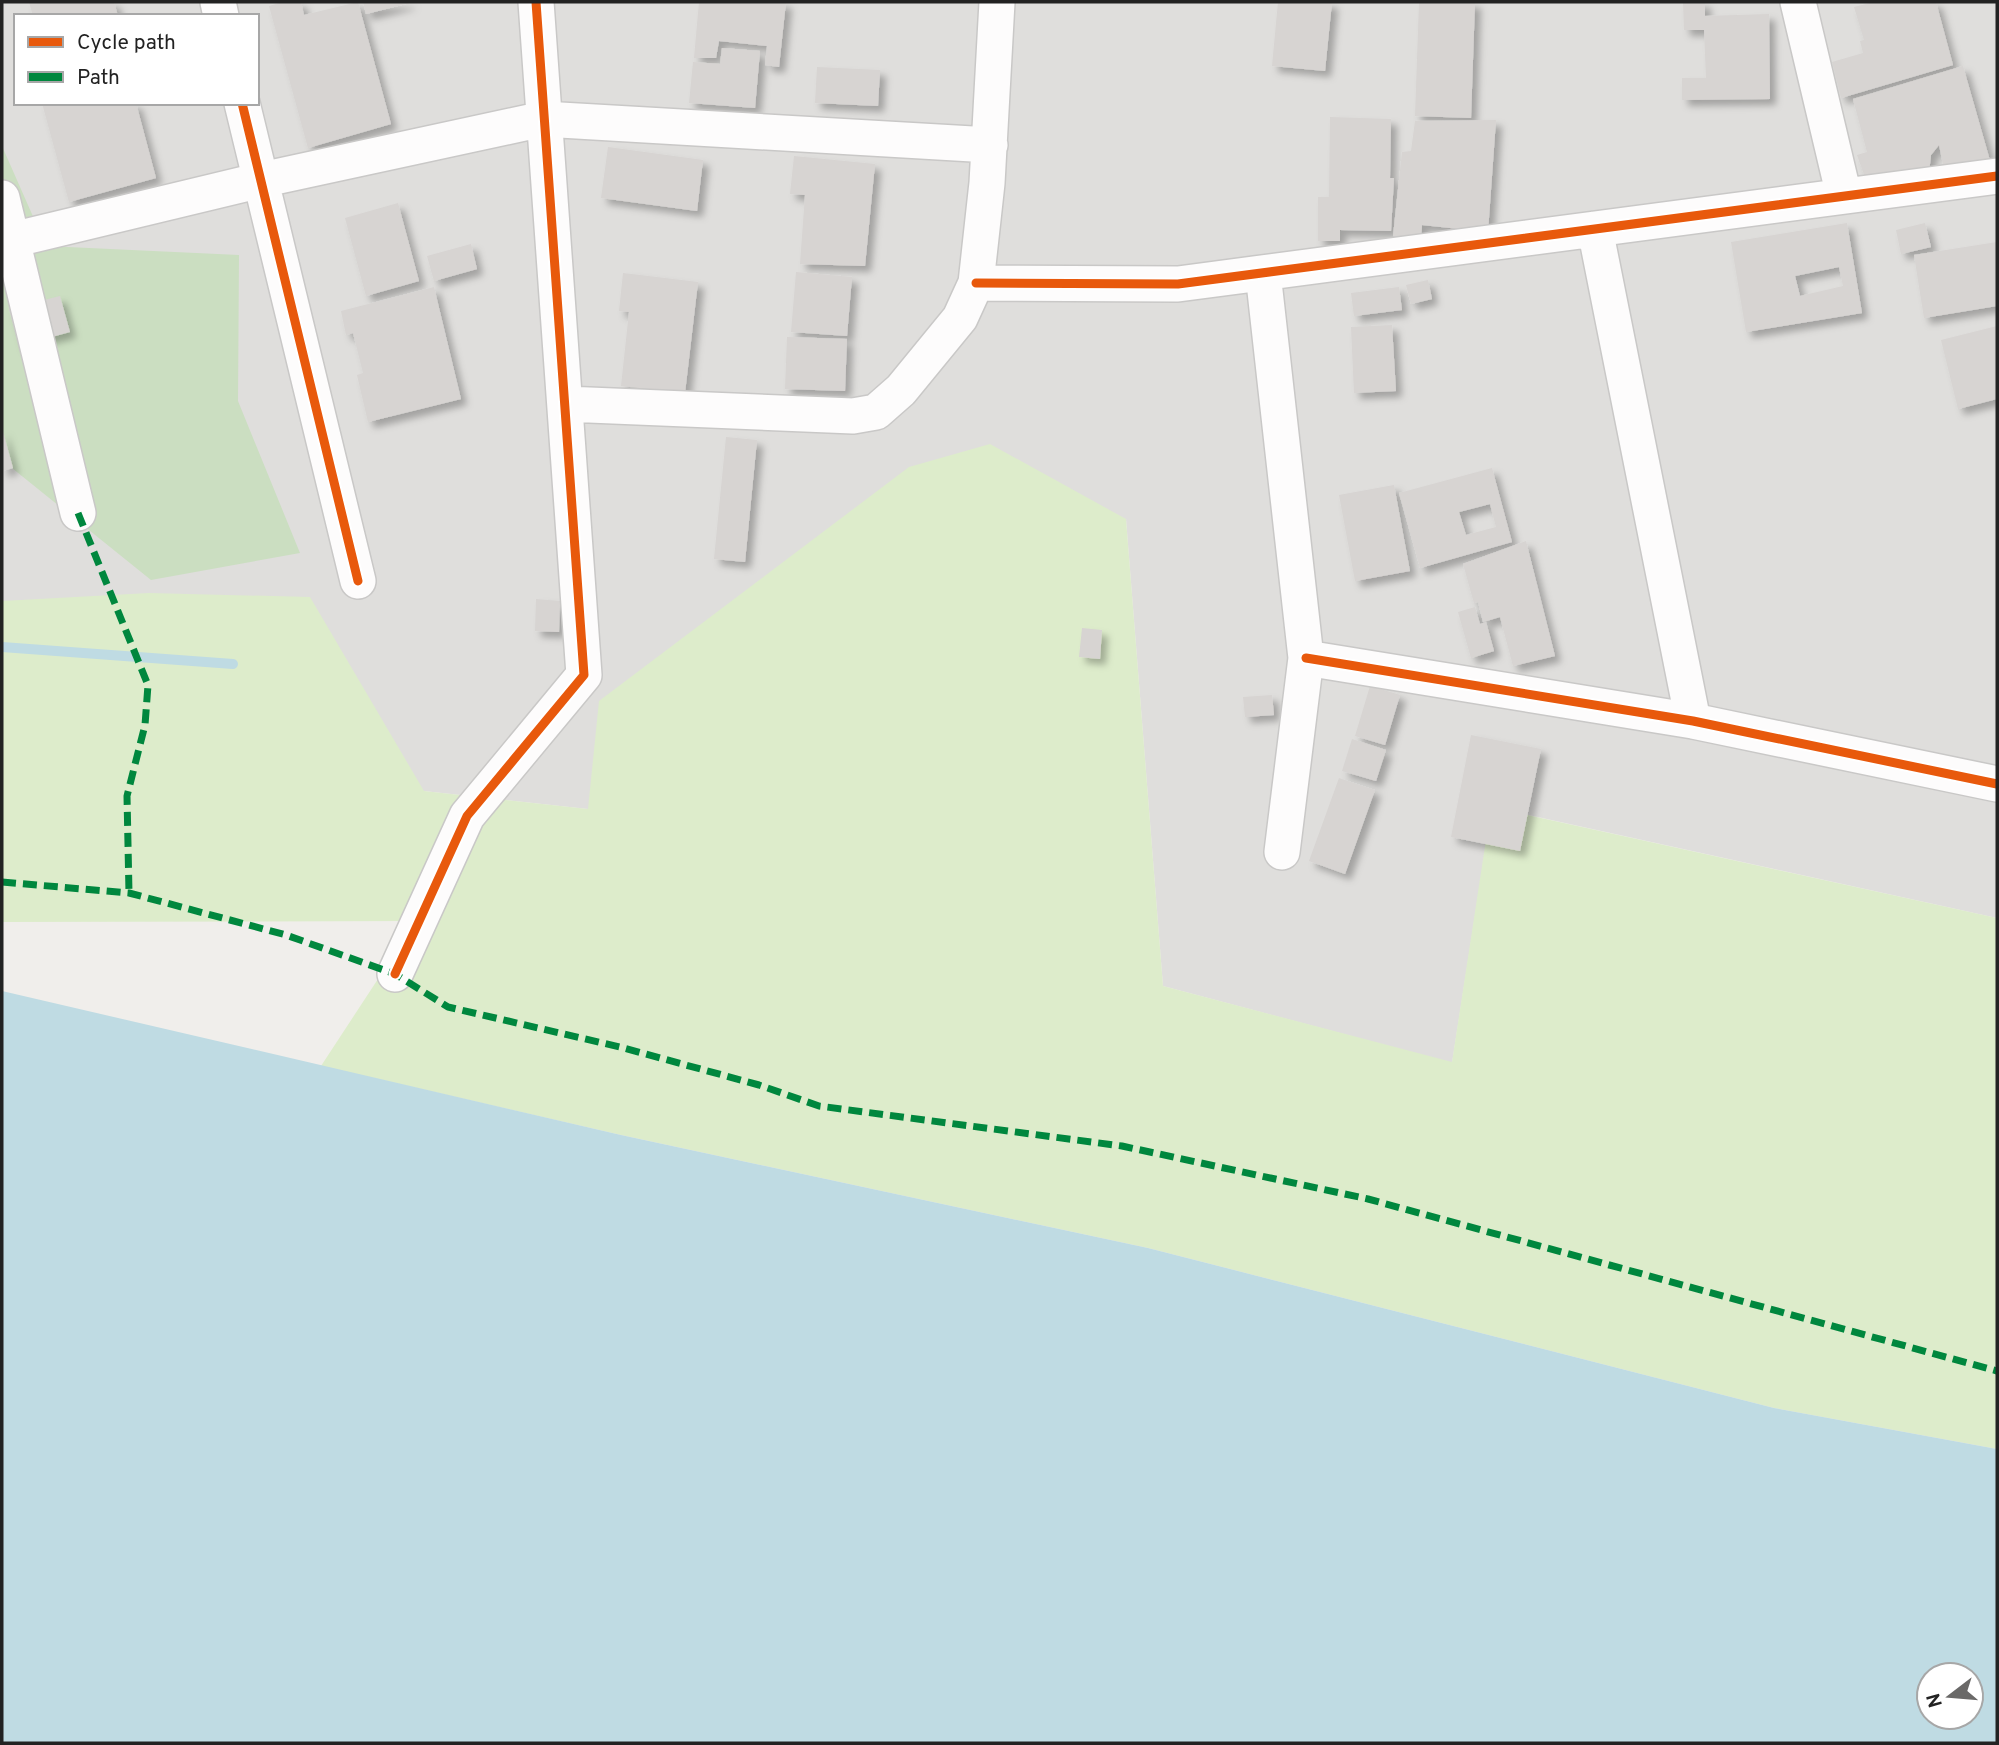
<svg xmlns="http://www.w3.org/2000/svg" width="1999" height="1745" viewBox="0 0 1999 1745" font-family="Overpass,sans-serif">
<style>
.residential{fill:#dfdedc;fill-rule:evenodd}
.grass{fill:#ddeccb}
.forest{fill:#cbdec1}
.water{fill:#bfdbe3;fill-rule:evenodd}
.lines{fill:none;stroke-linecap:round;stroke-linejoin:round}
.stream{stroke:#bfdbe3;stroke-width:10}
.building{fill:#d7d4d2;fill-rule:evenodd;filter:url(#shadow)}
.minor-casing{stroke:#c9c8c7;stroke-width:38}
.minor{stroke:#fdfcfc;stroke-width:35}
.quiet{stroke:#00873e;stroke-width:7;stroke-dasharray:14 7;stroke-linecap:butt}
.cycleway-casing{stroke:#fff;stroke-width:13}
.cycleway{stroke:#e8590c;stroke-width:9}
</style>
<defs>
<filter id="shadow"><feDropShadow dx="6" dy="6" stdDeviation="3.5" flood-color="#0004"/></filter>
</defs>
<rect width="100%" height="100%" fill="#f0eeeb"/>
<!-- residential -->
<path class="residential" d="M2 2H1997V918L1492 807 1452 1063 1163 986 1126 519 588 809 424 791H2ZM16 16H257V103H16Z"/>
<!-- grass -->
<path class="grass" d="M990 444 1126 519 1163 986 1452 1062 1491 807 1997 918V1449L1774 1408 1148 1248 621 1135 321 1066 416 921 2 922V601L149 593 310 597 424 791 588 809 599 701 909 467Z"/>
<!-- forest -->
<path class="forest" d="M2 146 46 246 239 255 238 401 300 553 151 580 2 460Z"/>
<!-- water -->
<path class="water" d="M2 991 621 1135 1148 1248 1774 1408 1997 1449V1743H2ZM1929 1675H1971V1717H1929Z"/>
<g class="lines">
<!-- stream -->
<path class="stream" d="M2 647 233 664"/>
</g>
<!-- building -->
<path class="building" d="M29 2H114L118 16H33Z
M283 2H301L304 15 358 2 391 124 308 148 269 6Z
M363 2H410V3L366 14Z
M699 2H786L779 67 765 65 767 46 719 41 716 58H694Z
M1278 2H1332L1325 71 1272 66Z
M1419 2H1475L1471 118 1415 116Z
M1683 2H1705V16L1769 14 1770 99 1682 100V78H1706L1704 30H1684Z
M1874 2H1936L1953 65 1841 98 1832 62 1863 53 1860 41 1864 40 1854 7Z
M722 48 760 51 755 108 689 103 693 62 720 64Z
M1963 66 1991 164 1944 169 1939 145 1931 155 1929 173 1866 180 1857 155 1867 152 1853 99Z
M817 67 880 70 878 106 815 103Z
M42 103H136L156 178 69 202Z
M1330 117 1391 119 1390 178H1394L1391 231 1340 230V241H1318V197H1329Z
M1496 120 1488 232 1422 225 1421 239 1393 236 1402 152 1411 151 1415 121Z
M608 147 703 160 697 211 601 198Z
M794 156 875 164 865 266 800 264 805 195 790 194Z
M398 203 419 281 366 296 345 218Z
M1847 223 1862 313 1746 332 1731 242ZM1839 267 1843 286 1800 296 1795 276Z
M1925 223 1931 247 1901 254 1896 230Z
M1997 242V306L1924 318 1914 255Z
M471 244 477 269 434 281 427 256Z
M796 272 852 277 847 336 791 332Z
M623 273 698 282 685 393 621 386 629 312 619 311Z
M1428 280 1432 299 1411 304 1406 285Z
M434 287 461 399 368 422 357 375 363 373 353 333 346 335 341 311Z
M1399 287 1402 310 1354 316 1351 293Z
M60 296 70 332 19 346 9 309Z
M1392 325 1396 391 1354 393 1351 327Z
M1997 326V399L1958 409 1941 340Z
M787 337 847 339 845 391 785 389Z
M2 428 13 468 2 471Z
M726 437 757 440 745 562 714 559Z
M1492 468 1512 542 1420 568 1399 493ZM1490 504 1496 527 1466 535 1459 512Z
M1394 485 1410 571 1355 581 1339 495Z
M1526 541 1555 656 1513 666 1500 617 1483 622 1478 602 1474 603 1463 564Z
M536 599 560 601 559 632 535 631Z
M1475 607 1480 624 1486 622 1494 651 1471 658 1458 612Z
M1082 628 1102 630 1100 659 1079 657Z
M1370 686 1400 695 1385 745 1355 736Z
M1272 695 1274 715 1245 717 1243 697Z
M1471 735 1541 749 1520 851 1451 837Z
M1352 739 1386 750 1376 781 1342 771Z
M1339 778 1375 790 1345 874 1309 861Z"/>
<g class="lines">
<defs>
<path id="minor" d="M218 2 221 16
M1798 2 1844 196
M242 103 358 581
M2 198 78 513
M1595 229 1693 721
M12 240 261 180 543 119 990 145
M1263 273 1306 658 1282 852
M976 283 1178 284 1997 176
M565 404 853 416 876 412 901 390 960 318 976 283 987 183 997 2
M1306 658 1693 721 1997 784
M395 974 467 816 584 675 536 2"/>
</defs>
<!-- minor casing -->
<use href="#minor" class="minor-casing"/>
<!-- minor -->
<use href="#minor" class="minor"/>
<!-- quiet -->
<path class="quiet" d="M78 513 148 685 145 725 127 796 129 893
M2 882 129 893 286 935 395 974 448 1007 620 1047 759 1085 819 1106 1122 1146 1368 1199 1997 1371"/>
<defs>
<path id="cycleway" d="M242 103 358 581
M976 283 1178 284 1997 176
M1306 658 1693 721 1997 784
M395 974 467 816 584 675 536 2"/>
</defs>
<!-- cycleway casing -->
<use href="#cycleway" class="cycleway-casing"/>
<!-- cycleway -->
<use href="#cycleway" class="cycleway"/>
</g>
<!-- border -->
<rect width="1999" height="1745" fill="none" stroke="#222222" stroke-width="7"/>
<!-- legend -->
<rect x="14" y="14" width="245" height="91" fill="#ffffff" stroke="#a7a7a7" stroke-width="2"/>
<rect x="28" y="37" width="35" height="10" fill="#e8590c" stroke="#a7a7a7" stroke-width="2"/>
<text x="77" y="49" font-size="21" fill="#222222">Cycle path</text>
<rect x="28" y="72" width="35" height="10" fill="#00873e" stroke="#a7a7a7" stroke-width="2"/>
<text x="77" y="84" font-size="21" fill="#222222">Path</text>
<!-- north arrow -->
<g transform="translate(1950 1696) rotate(254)"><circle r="33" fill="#ffffff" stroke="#a7a7a7" stroke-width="2"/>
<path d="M0-5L12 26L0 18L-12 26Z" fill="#6a6968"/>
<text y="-10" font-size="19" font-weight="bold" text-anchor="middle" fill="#222222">N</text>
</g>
</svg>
